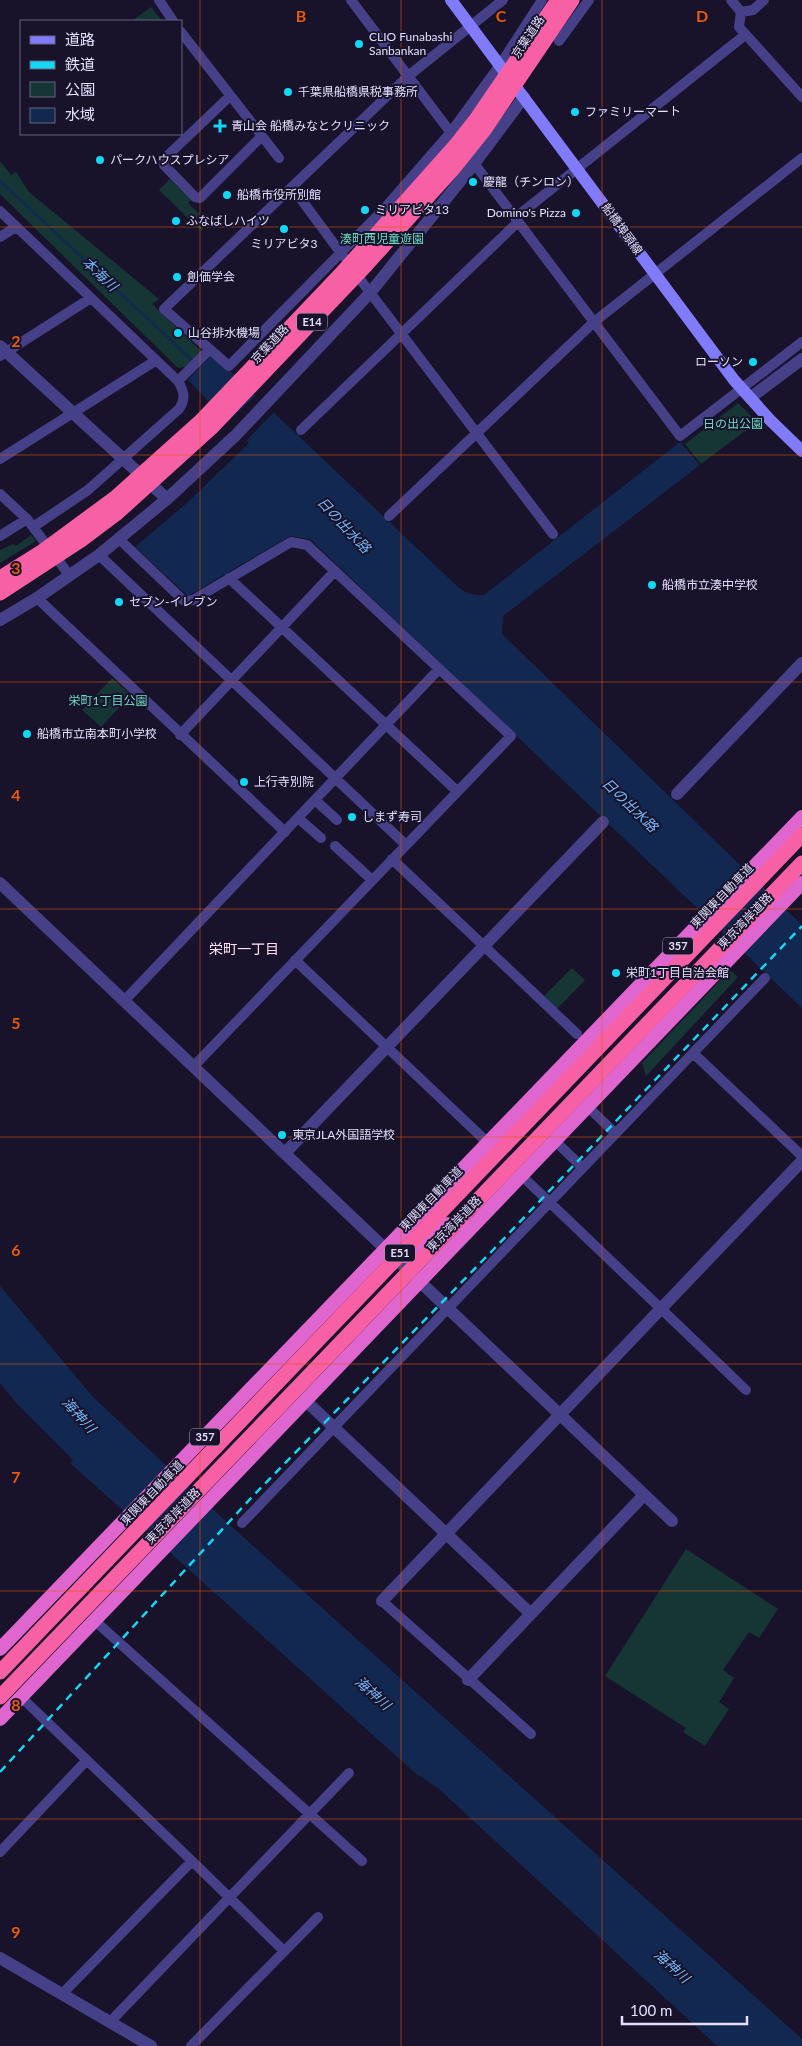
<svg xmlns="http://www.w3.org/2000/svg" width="802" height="2046" viewBox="0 0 802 2046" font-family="Lato,'Noto Sans JP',sans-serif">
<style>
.green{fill:#163535}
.water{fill:#122850}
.pier{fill:#18132b}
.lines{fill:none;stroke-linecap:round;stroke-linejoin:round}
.stream{stroke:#122850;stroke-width:2.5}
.minor{stroke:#454088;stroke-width:10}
.tertiary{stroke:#454088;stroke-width:12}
.secondary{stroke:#817bf9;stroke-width:12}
.trunk{stroke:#df66ce;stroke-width:14}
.rail{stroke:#14d7f4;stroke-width:2.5;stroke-dasharray:8 6;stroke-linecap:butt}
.motorway-bridge{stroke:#f760a4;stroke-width:15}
.grid{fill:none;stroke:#e8590c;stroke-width:1;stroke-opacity:0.55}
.poi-dot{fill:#14d7f4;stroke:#18132b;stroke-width:2}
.labels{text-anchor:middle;stroke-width:4;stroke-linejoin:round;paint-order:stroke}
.shield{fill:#18132b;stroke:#a6a2be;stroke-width:1}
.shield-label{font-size:11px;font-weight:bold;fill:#e3dffd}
.poi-label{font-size:12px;fill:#e3dffd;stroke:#18132b;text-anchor:start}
.street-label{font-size:12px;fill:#e3dffd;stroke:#18132b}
.park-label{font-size:12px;fill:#6cdcc3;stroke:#18132b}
.water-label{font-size:14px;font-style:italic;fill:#72b6f8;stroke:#18132b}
.neighbourhood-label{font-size:14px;fill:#fee1f2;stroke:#18132b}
.grid-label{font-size:16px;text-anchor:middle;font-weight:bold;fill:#e8590c;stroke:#18132b;stroke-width:4;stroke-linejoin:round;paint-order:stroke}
</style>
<rect width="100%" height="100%" fill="#18132b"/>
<!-- green -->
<path class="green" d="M151 7 162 21H132Z
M0 161 11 175 16 172 29 192 159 299 152 304 202 352 185 367 178 368 0 194Z
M170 179 191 200 188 203 209 223 201 231 159 190Z
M738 403 757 422 701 464 685 444Z
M31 535 36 541 0 563V550L13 544 16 546Z
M112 678 131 695 101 727 82 710Z
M572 968 585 980 557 1009 544 996Z
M730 970 738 977 646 1076 642 1063Z
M686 1549 778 1609 759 1638 749 1632 723 1670 734 1678 719 1702 729 1709 705 1746 683 1732 686 1728 605 1676Z"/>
<!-- water -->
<path class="water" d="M212 354 458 587C467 594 472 595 484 595L680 442 700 465 503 616 502 634 802 925V1008L310 539 290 536 188 596 135 547 188 502 249 443 188 380Z
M0 1286 93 1397 232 1527 802 2039V2046H717L439 1789 414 1772 70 1463 73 1460 18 1405 0 1383Z"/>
<!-- pier -->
<path class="pier" d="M257 394 275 411 245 442 227 423Z"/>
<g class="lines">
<!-- stream -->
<path class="stream" d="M0 181 194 362"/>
<!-- minor -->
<path class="minor" d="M159 0 173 21
M351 0 454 137
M503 0 407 77 164 309 229 366 383 210 451 132 500 65 542 0
M731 0 741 12 739 27 802 97
M741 12 753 10 764 0
M181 32 279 158
M559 41 589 0
M230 96 164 159V165L195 197 200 198 262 136
M470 158 680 436 802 342
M292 187 343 256
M0 211 178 381C184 391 186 399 179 409L88 490 33 527
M515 218 745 35
M0 237 16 227
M353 270 553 534
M0 356 91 298
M178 381 210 349
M301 430 518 222
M0 459 155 361
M0 494 27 519 70 576
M389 516 594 322 802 158
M0 536 27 519
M119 539 183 600 188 601 193 600 291 542 307 545 511 736 193 1067
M99 555 406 845
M229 578 457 791
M37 598 285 832
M180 735 335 571
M315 800 337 820
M298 818 321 838
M335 846 372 880
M392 859 577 1034
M295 960 488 1143
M124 1001 439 669
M693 1053 802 1156
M587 1106 615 1133
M554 1140 582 1167
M521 1175 746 1390
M242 1523 765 978
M382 1601 531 1734
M94 1620 362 1861
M21 1697 192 1861 284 1951
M0 1852 87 1760
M62 1994 192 1861
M110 2022 349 1773
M191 2046 318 1917"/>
<!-- tertiary -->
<path class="tertiary" d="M0 346 167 499
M750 398 802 359
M0 620 37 598 99 555 167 499 236 435 370 293 474 164 524 97
M677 794 802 663
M0 883 672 1521
M285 1153 603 822
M306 1401 531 1614
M382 1601 802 1161
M468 1680 644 1495
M0 1958 151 2046"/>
<!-- secondary -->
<path class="secondary" d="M451 0 734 380 770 420 802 451"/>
<!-- trunk -->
<path class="trunk" d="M393 1252 401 1256H409L441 1224 462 1225
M0 1649 802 817
M0 1719 802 883"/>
<!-- rail -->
<path class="rail" d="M0 1772 251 1498 493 1250 802 926"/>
<!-- motorway-bridge -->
<path class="motorway-bridge" d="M0 578 43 551 115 498 202 420 341 274 456 145 477 118 558 0
M0 593 81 540 117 513 211 428 366 265 452 170 484 130 572 0
M0 1672 802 835
M0 1697 802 863"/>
</g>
<!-- grid -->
<path class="grid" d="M200 0V2046M401 0V2046M602 0V2046M0 227H802M0 455H802M0 682H802M0 909H802M0 1137H802M0 1364H802M0 1591H802M0 1819H802"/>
<!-- markers -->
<g class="poi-dot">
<circle cx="359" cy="44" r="5"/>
<circle cx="288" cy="92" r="5"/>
<circle cx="575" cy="112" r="5"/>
<path d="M217.5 118.5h5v5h5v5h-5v5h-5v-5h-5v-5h5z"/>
<circle cx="100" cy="160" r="5"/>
<circle cx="473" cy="182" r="5"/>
<circle cx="227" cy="195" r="5"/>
<circle cx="365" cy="210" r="5"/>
<circle cx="576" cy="213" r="5"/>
<circle cx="176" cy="221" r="5"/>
<circle cx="284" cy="229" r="5"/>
<circle cx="177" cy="277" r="5"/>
<circle cx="178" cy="333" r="5"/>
<circle cx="753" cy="362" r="5"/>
<circle cx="652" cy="585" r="5"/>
<circle cx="119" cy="602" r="5"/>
<circle cx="27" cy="734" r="5"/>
<circle cx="244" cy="782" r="5"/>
<circle cx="352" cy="817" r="5"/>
<circle cx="616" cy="973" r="5"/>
<circle cx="282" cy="1135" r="5"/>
</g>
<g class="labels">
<!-- shield labels -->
<g class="shield">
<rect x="297" y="313.5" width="30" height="17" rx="4"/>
<rect x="663" y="937.5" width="30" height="17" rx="4"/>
<rect x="385" y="1244.5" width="30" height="17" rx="4"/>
<rect x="190" y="1428.5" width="30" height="17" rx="4"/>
</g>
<g class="shield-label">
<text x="312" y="326">E14</text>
<text x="678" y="950">357</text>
<text x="400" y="1257">E51</text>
<text x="205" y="1441">357</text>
</g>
<!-- poi labels -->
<g class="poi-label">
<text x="369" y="41">CLIO Funabashi<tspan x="369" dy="14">Sanbankan</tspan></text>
<text x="298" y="96">千葉県船橋県税事務所</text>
<text x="585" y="116">ファミリーマート</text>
<text x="231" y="130">青山会 船橋みなとクリニック</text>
<text x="110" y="164">パークハウスプレシア</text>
<text x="483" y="186">慶龍（チンロン）</text>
<text x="237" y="199">船橋市役所別館</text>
<text x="375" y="214">ミリアビタ13</text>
<text x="566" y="217" text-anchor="end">Domino's Pizza</text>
<text x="186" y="225">ふなばしハイツ</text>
<text x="284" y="248" text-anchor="middle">ミリアビタ3</text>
<text x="187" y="281">創価学会</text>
<text x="188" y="337">山谷排水機場</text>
<text x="743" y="366" text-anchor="end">ローソン</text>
<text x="662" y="589">船橋市立湊中学校</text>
<text x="129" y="606">セブン-イレブン</text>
<text x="37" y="738">船橋市立南本町小学校</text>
<text x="254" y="786">上行寺別院</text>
<text x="362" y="821">しまず寿司</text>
<text x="626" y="977">栄町1丁目自治会館</text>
<text x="292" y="1139">東京JLA外国語学校</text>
</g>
<!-- street labels -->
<g class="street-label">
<text transform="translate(528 37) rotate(-56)" y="4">京葉道路</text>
<text transform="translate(622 229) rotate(54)" y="4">船橋埠頭線</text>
<text transform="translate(270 344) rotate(-47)" y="4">京葉道路</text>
<text transform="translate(722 896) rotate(-46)" y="4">東関東自動車道</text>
<text transform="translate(745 921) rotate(-46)" y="4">東京湾岸道路</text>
<text transform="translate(431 1199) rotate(-46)" y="4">東関東自動車道</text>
<text transform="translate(454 1224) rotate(-46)" y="4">東京湾岸道路</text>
<text transform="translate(152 1493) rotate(-46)" y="4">東関東自動車道</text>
<text transform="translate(173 1516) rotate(-46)" y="4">東京湾岸道路</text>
</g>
<!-- park labels -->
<g class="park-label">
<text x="382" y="243">湊町西児童遊園</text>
<text x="733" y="428">日の出公園</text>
<text x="108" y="705">栄町1丁目公園</text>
</g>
<!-- water labels -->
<g class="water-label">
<text transform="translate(100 274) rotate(43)" y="5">本海川</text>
<text transform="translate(344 525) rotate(47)" y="5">日の出水路</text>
<text transform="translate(630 805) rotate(44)" y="5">日の出水路</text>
<text transform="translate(79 1415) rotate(48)" y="5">海神川</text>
<text transform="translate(373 1693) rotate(42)" y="5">海神川</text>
<text transform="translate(672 1966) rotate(42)" y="5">海神川</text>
</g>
<!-- neighbourhood labels -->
<g class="neighbourhood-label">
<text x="244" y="954">栄町一丁目</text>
</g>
</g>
<g class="grid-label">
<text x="301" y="22">B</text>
<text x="501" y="22">C</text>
<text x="702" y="22">D</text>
<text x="16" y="347">2</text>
<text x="16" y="574">3</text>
<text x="16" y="801">4</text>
<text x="16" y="1029">5</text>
<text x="16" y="1256">6</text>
<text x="16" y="1483">7</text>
<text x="16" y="1711">8</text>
<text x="16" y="1938">9</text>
</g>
<!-- legend -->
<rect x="20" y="20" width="162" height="115" fill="#18132b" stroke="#69657f"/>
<rect x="30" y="36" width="25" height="8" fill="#817bf9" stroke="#69657f"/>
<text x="65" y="45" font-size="15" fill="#e3dffd">道路</text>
<rect x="30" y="61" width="25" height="8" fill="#14d7f4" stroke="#69657f"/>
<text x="65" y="70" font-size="15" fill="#e3dffd">鉄道</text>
<rect x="30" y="82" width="25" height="15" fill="#163535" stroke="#69657f"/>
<text x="65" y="95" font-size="15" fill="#e3dffd">公園</text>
<rect x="30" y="108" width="25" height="15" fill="#122850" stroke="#69657f"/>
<text x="65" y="120" font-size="15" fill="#e3dffd">水域</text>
<!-- scale -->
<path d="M622 2016v8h125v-8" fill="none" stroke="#e3dffd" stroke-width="2.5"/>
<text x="630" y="2016" font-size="15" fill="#e3dffd" stroke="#18132b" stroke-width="4" paint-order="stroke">100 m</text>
</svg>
